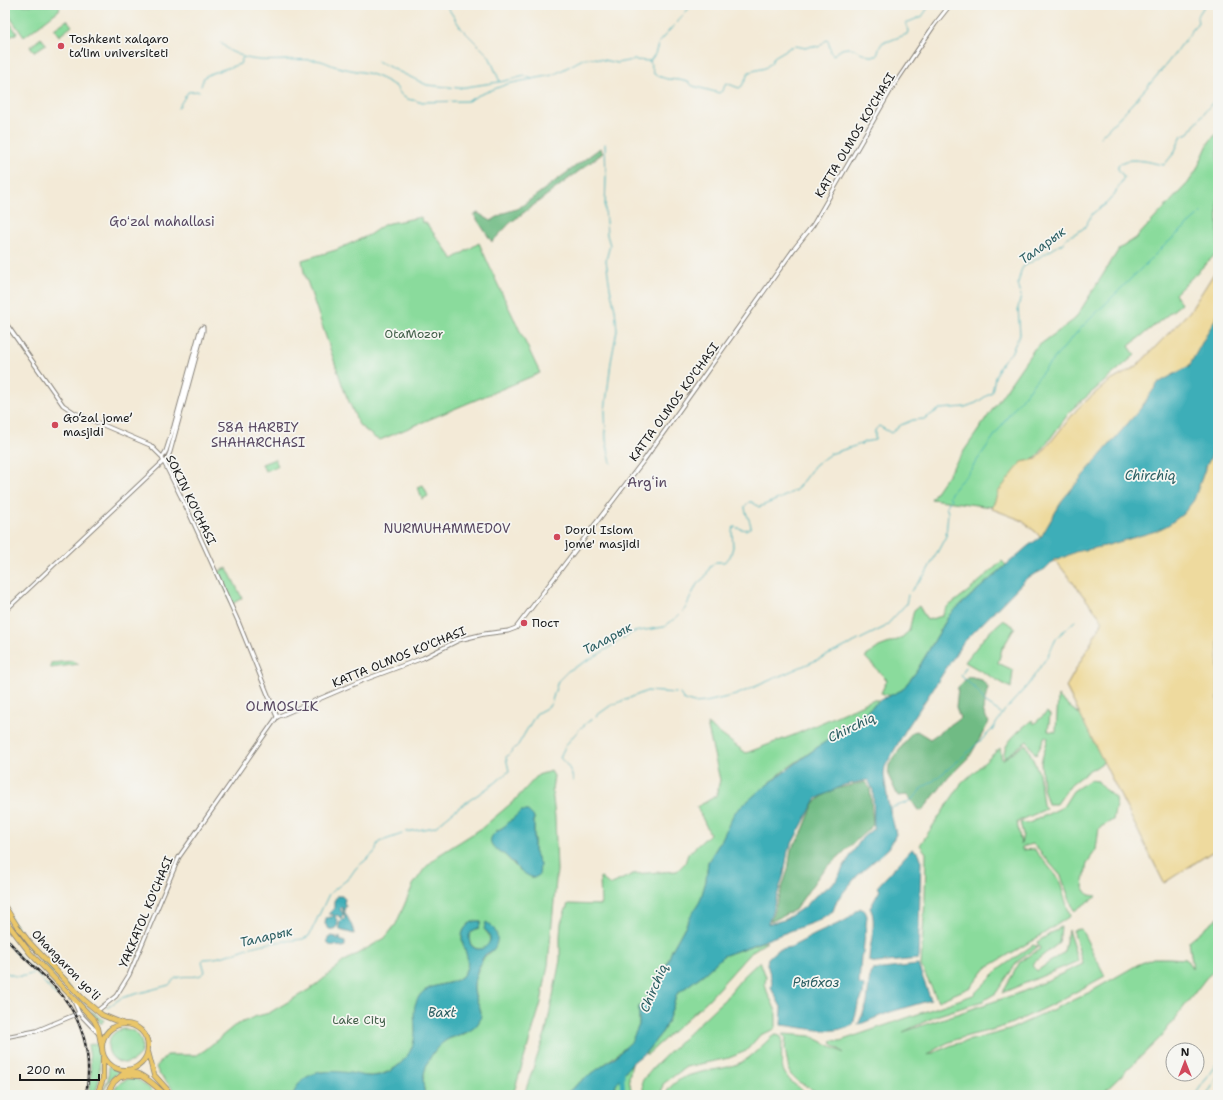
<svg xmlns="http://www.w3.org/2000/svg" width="1223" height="1100" viewBox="0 0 1223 1100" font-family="'Shantell Sans',sans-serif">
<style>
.green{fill:#8adb9c;stroke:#537c5c;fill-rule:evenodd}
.forest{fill:#6fbb84;stroke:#466c50}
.sand{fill:#eeda9e;stroke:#857b5d}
.water{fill:#3daeb8;stroke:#2c656a;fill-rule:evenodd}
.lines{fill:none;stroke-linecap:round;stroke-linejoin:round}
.stream{stroke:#3daeb8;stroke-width:1}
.river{stroke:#3daeb8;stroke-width:5}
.minor-casing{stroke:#88837a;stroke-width:5}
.highway-casing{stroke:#88837a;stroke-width:6}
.minor{stroke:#fff;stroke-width:3}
.highway{stroke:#eac669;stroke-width:4.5}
.rail-casing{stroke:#1c1c1c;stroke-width:2.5}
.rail{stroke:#f6f6f2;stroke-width:1;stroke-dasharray:3;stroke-linecap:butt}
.poi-dot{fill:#d1495b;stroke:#f6f6f2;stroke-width:1.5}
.labels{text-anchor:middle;stroke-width:3.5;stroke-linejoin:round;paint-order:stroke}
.poi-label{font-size:12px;fill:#1c1c1c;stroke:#f6f6f2;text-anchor:start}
.street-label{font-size:12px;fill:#1c1c1c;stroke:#f6f6f2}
.park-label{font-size:12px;fill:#425f49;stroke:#f6f6f2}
.neighbourhood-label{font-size:13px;fill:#584861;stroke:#f6f6f2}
.water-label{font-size:13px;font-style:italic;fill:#2b5e62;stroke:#f6f6f2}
.quarter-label{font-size:14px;fill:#584861;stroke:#f6f6f2}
</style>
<rect width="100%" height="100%" fill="#f6f6f2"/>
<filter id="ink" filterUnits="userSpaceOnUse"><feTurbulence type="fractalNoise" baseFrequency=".025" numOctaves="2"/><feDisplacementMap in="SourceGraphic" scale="8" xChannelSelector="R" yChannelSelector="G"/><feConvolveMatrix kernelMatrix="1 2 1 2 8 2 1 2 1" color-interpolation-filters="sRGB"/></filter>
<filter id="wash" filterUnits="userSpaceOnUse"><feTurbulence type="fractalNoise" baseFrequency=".012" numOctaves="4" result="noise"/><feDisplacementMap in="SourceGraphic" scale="16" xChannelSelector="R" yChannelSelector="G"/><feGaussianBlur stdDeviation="0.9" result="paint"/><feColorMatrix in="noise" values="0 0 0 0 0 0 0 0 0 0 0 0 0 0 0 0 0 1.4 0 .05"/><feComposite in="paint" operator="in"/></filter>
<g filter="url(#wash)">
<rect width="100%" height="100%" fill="#f3ead7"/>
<!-- green -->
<path class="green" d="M5 5H60V6L59 10 24 37 5 10Z
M8 20 17 33 10 37 5 29V21Z
M67 20 72 26 59 36 54 29Z
M41 38 46 44 34 52 30 47Z
M1218 132V252L1175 294 1181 304 1129 346 1135 355 1071 410 1036 458 1025 462 991 507 931 499 1034 349 1075 319 1119 249 1136 238 1188 183 1196 171 1209 142Z
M421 217 422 222 426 223 453 259 479 243 498 285 540 373 380 440 375 438 359 425 344 390 304 272 302 260 336 250 369 235 385 224Z
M275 459 278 466 265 471 262 464Z
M423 485 428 496 422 499 418 487Z
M1002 561 1006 565 950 614 916 672 902 690 890 696 881 693 887 680 865 657 879 647 900 639 909 631 914 610 919 606 927 620 942 616 946 608 971 589Z
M227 568 242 598 232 604 218 572Z
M1003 620 1015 627 1002 649 998 663 1013 670 1011 688 965 662 986 635Z
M72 661 79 664 51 668 50 667 51 663Z
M1058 696 1071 708 1094 725 1105 761 1095 768 1091 769 1071 784 1057 804H1048L1043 788 1041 762 1048 738 1045 736 1036 755 1027 741 1004 758C1002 743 1021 729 1032 720L1034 724 1047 712 1050 715 1048 731 1056 732Z
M872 700H880L847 727 786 769 768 784 722 839 708 862 706 881 700 902 688 921 672 950 659 986 654 989 639 1006V1025L632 1042 600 1068 585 1078 564 1095H524L546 1031 560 960V936L561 923 568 904 601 905 600 877 610 885 633 874 677 871 685 863 688 854 710 834 697 807 716 796 720 780 707 724 746 753 794 735Z
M1026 744 1039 773 1043 805 1046 809 1017 822 1021 845 1023 834 1020 822 1029 823 1063 807 1073 791 1090 780 1098 781 1102 787 1115 798 1116 805 1113 820 1099 828 1096 850 1087 863 1083 887 1089 895 1097 896 1074 911 1061 876 1033 844 1022 847V850L1034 849 1059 879 1070 916 1040 936 986 968 971 987 938 1001 921 966 925 899 926 853 920 845 961 784 1000 748 1002 760Z
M551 771 554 776 552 789 555 817 557 870 548 965 541 1003 513 1095H425C424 1090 423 1085 423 1080 424 1065 433 1048 446 1040 452 1037 460 1036 466 1033 471 1030 475 1024 479 1020L481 1011 475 995 474 988 475 977 484 957 492 951 497 937 484 929 489 935C490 940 490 944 486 947 473 956 459 933 479 928L481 921H480C474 921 470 922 466 927 455 939 471 953 467 967 461 989 434 979 421 995 412 1006 415 1018 415 1030 416 1038 413 1047 409 1053 400 1068 383 1077 365 1076 354 1075 344 1072 332 1072 328 1072 322 1071 317 1073 313 1075 309 1079 305 1082 299 1086 296 1088 293 1095H179L159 1074 156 1067 167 1055H197L205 1050 234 1026 254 1017 269 1013 315 986 343 962 385 938 396 924 413 885 425 868 439 855 482 828 515 800 538 775ZM534 817V851L540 865 519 870 505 855 496 831 505 826 512 819Z
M5 910 31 947 39 956 90 1010 104 1020 101 1024 96 1017C86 1007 75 993 64 984 53 974 5 924 5 910Z
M1218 917V967L1206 978 1161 1037 1101 1095H822L797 1081 791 1075 789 1071 785 1048 786 1038 783 1034 811 1036 844 1053 831 1043 832 1040 840 1041 973 995 999 969 1033 945 1038 947 1018 961 996 993 983 1001 939 1015 903 1032 1022 992 1083 964 1073 930 1081 929 1105 976C1074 993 1043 1010 1010 1024 983 1035 951 1035 928 1055L952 1045 1009 1030 1090 992 1137 965 1153 958H1169L1186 959 1193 969 1189 941Z
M1061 927 1059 943 1032 964 1037 971 1064 952 1068 930 1078 961 1002 993 1020 962 1040 949 1037 942Z
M762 942H767L751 952 708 1000 648 1054H645L663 1031 669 1018 677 994 705 973 723 956Z
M760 961 766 977 765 984 768 995 771 1000 776 1011V1027L773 1030 760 1035 746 1051 729 1058 686 1067 663 1084 661 1095H644L642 1081 655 1066 716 1007 724 1000 742 978Z
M108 1046a17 17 0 1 1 34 0a17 17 0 1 1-34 0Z
M776 1035 780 1036 782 1038C782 1046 781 1059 782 1066 785 1080 799 1088 810 1095H665C679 1067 718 1074 742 1062 752 1057 764 1043 773 1036Z
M97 1043C100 1060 102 1077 95 1093H89C92 1077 91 1061 88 1045Z
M632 1063 629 1078 632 1095H610L622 1075Z
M109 1066 119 1072 110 1079 101 1095H100L108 1080Z
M132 1078C142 1080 149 1088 156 1095H111C117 1085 121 1080 132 1078Z"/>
<!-- forest -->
<path class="forest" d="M600 148 603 153 510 223 492 242 474 215 478 213 491 221 504 213 519 208Z
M968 677 982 680 988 687C986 702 978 708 989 722L970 756 948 778 922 811 917 809 908 795 898 796 888 775 889 765 912 732 917 731 930 739 960 718 956 707 958 687Z
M865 782 870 788 873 825 820 874 795 910 770 922 788 870 791 849 801 835 814 803 831 790Z"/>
<!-- sand -->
<path class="sand" d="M1218 267V848L1164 883 1066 687 1103 621 1056 561 1054 562 1053 561 1055 559 1037 533 1021 520 992 509 998 492 1022 462 1037 459 1078 408 1107 383 1136 367 1190 311Z"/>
<!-- water -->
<path class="water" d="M1218 314V442L1205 469 1194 500 1183 514 1168 525 1156 531 1105 546 1075 552 1058 560 1055 559 1045 569 1027 578 962 644 942 675 905 731 885 767 884 775 888 802 896 834 889 848 857 876 837 900 833 911 817 921 723 956 705 973 677 994 669 1018 663 1031 647 1051 632 1063 622 1075 610 1095H564L585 1078 614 1058 631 1042 639 1025V1006L654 989 659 986 672 950 688 921 700 901 706 881 708 862 722 839 734 813 759 791 819 746 848 727 880 700 902 690 916 672 950 614 1028 546 1041 537 1063 499 1140 409 1158 383 1189 366ZM868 780 873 790 874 828 862 838 844 866 836 881 815 896 806 906 784 920 768 924 784 874 788 851 816 799 844 785Z
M521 811H528L534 817V851L540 865 539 875 534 878C521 874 516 865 507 857 502 852 496 851 492 845 486 835 501 830 507 824 511 820 516 816 521 811Z
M912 849 919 853 921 859 918 959 876 963 869 961C869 946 878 921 870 908L880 890 877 887Z
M337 896H342L345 899 344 903 346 906 344 910C347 918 353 925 354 934L340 930 339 926 340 921 345 918 342 907 340 909 343 914 341 918H340L338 915 335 916 338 923C337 928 334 930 329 929L325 924 326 918 331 917 334 915 332 914 329 915V913L334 909V901Z
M860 908 865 911 867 916 863 952 861 956 859 984 864 986 863 995 858 1005 853 1025C831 1036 804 1027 781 1025L782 1009 771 988 772 981 767 964 768 958 777 950 791 947 816 934 846 920Z
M476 921H481L479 928C475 929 471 931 469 935 469 939 469 942 471 945 480 957 500 940 484 929L486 922C497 928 501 940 493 950 490 952 487 953 485 955 481 960 478 969 476 975 474 981 473 989 475 996 478 1005 484 1012 479 1022 473 1032 463 1033 453 1037 436 1043 425 1062 423 1080 423 1085 424 1090 425 1095H293C302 1069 327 1070 350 1073 358 1074 365 1077 374 1076 387 1075 399 1067 407 1056 412 1049 415 1040 415 1031 415 1018 411 1007 420 995 433 979 461 990 467 967 471 953 455 940 466 927 469 923 472 922 476 921Z
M332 936 336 937 338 940V938L340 937V940L345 942V946L342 947 339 946 338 947 336 945C331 947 326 945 328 938Z
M918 965 931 1000 890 1012 858 1025 867 1004 870 974 873 970Z"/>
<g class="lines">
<!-- stream -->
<path class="stream" d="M446 5 461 28 489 56 500 82 525 76 532 79 553 75 583 59 595 58 617 63 633 60 650 61 655 54 659 42 692 5
M221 43 230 51 242 56
M377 61 427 85 459 88 499 82
M650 61 654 74 658 76 667 79 679 80 688 82 693 86 719 93 723 90 726 83 739 88 742 86 749 72 765 68 771 63 774 57 791 47 796 46 805 48 812 46 819 47 825 41 828 40 831 52 833 55 842 49 847 48 854 49 869 56H877L879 48 883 42 889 41 907 34 908 31 906 23 918 18H921L930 5
M201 86 204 77 212 73 240 64 243 57C266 64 290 58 313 60 322 60 326 63 334 66 345 69 356 71 367 73 377 76 386 80 395 86 398 88 397 90 400 93 403 98 411 101 416 100L418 102 468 101 479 95 507 84 532 79
M178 108 188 92 199 91
M1100 137C1136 101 1170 63 1198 22L1197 17 1205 5
M605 144 606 178 605 208 607 235 610 245 606 260 610 288 615 309 617 330 611 362 605 411 606 440 611 463
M911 591 926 573 946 536 948 512 946 507 951 499 949 496C954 488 960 481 967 475L1011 412 1045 369 1080 329 1164 246 1201 213
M966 667 961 676 976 689 986 703 1001 713
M680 694 684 700 694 703 706 702 736 695 826 656 885 627 906 604 908 595
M1007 708 1027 686 1047 657 1057 637 1075 621
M596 716 610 706 647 691 676 693
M573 781C572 771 568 765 560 758 564 744 580 727 592 719
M890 808 906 803 915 797 922 788 932 782 964 756 992 730 1005 710
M406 832 435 827 458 808 495 783 509 771 506 757 518 745 536 714C541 710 547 709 551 704L558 681 568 671 599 654 633 632 664 627 678 616 685 609 697 584 705 577 710 567 716 562H724L730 557 733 547 732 531 734 527 746 530 751 527C750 519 745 514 745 506L749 502H752L759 507 781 498 796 490 815 465 830 454 861 444 864 442 875 440V430L879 426 891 433 901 425 913 420 924 419 940 409 965 407 976 403 992 392 995 377 999 368 1004 360 1011 353 1020 334 1018 308 1021 296 1018 283 1021 271 1023 267 1063 243 1066 238 1076 233 1084 228 1093 213 1106 204 1114 195 1124 177 1118 169V165C1129 155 1150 163 1164 165L1174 153 1182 135 1189 133 1196 123 1213 102 1218 98
M5 942 34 971
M5 972C17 978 23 978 35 972L57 997
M107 1008 121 998 169 985C171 983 173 980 176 978 186 974 198 980 205 972L202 961 204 959C223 959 241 949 259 945 273 942 288 941 303 939L309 936 329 894 349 878 356 868 373 854 376 850 377 845 379 842 402 834
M1195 1095 1218 1061
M1207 1095 1218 1076"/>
<!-- river -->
<path class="river" d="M622 1068V1080L623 1095"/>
</g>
</g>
<g filter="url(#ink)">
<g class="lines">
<defs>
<path id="minor" d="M5 322 63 405 75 413 150 445 161 456 190 515 238 621 277 717
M162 458 166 451 174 426 200 331 202 328
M165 464 170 452 203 331V327
M5 611 164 461
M277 717 361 681 423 658 459 640 484 634 508 631 516 628 644 460 794 249 813 225 892 88 935 24 950 5
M73 999 79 1013 99 1034
M97 1011 116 996 129 975 179 857 277 717
M5 1037 36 1031 79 1013"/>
<path id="highway" d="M5 907 17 926 29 942 83 999 102 1015 124 1024
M5 920 30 953 94 1020 98 1028 102 1048
M102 1047a23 23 0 1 1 46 0a23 23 0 1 1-46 0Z
M148 1052 154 1075 172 1095
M129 1071C143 1074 155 1085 165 1095
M121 1077 128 1075 139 1076
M97 1095 103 1079V1057
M106 1095 114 1082 128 1070"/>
</defs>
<!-- minor casing -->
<use href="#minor" class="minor-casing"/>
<!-- highway casing -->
<use href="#highway" class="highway-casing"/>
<!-- minor -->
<use href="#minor" class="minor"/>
<!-- highway -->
<use href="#highway" class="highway"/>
<defs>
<path id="rail" d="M5 937C20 956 39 970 55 987 83 1017 93 1055 86 1095"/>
</defs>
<!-- rail casing -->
<use href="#rail" class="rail-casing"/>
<!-- rail -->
<use href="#rail" class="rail"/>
</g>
</g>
<!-- markers -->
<g class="poi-dot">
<circle cx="61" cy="46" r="4"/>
<circle cx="55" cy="425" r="4"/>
<circle cx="557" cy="537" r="4"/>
<circle cx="524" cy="623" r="4"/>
</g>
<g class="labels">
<!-- poi labels -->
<g class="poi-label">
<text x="69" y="43">Toshkent xalqaro<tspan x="69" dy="14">ta’lim universiteti</tspan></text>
<text x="63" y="422">Go‘zal jome’<tspan x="63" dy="14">masjidi</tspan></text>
<text x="565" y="534">Dorul Islom<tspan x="565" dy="14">jome' masjidi</tspan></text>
<text x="532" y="627">Пост</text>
</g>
<!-- street labels -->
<g class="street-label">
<text transform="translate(855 135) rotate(-59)" y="4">KATTA OLMOS KO'CHASI</text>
<text transform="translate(674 402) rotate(-54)" y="4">KATTA OLMOS KO'CHASI</text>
<text transform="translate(191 500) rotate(64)" y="4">SOKIN KO'CHASI</text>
<text transform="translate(399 657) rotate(-22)" y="4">KATTA OLMOS KO'CHASI</text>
<text transform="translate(146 912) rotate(-67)" y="4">YAKKATOL KO'CHASI</text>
<text transform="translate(66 965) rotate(46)" y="4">Ohangaron yoʻli</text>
</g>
<!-- park labels -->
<g class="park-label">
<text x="414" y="338">OtaMozor</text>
<text x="359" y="1024">Lake City</text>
</g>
<!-- neighbourhood labels -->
<g class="neighbourhood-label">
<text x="162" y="226">Goʻzal mahallasi</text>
<text x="258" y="432">58A HARBIY<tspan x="258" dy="15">SHAHARCHASI</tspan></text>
<text x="447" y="533">NURMUHAMMEDOV</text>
</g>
<!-- water labels -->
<g class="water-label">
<text transform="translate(1042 245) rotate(-36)" y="5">Таларык</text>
<text x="1150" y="480">Chirchiq</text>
<text transform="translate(607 638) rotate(-28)" y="5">Таларык</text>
<text transform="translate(851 727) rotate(-26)" y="5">Chirchiq</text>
<text transform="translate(266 936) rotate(-13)" y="5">Таларык</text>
<text x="816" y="987">Рыбхоз</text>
<text transform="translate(653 988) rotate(-67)" y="5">Chirchiq</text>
<text x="442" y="1017">Baхt</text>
</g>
<!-- quarter labels -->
<g class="quarter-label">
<text x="647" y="487">Argʻin</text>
<text x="282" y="711">OLMOSLIK</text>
</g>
</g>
<!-- margin -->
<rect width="1223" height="1100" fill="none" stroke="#f6f6f2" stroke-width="20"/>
<!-- north arrow -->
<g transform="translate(1185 1062)"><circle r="19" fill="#f6f6f2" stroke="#9f9f9c"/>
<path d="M0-3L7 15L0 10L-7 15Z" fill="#d1495b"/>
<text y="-6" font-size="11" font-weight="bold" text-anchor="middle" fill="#1c1c1c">N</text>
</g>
<!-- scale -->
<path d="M20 1074v6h79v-6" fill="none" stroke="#1c1c1c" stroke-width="2"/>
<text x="26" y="1074" font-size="12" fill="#1c1c1c" stroke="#f6f6f2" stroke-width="3" paint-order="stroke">200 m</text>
</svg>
